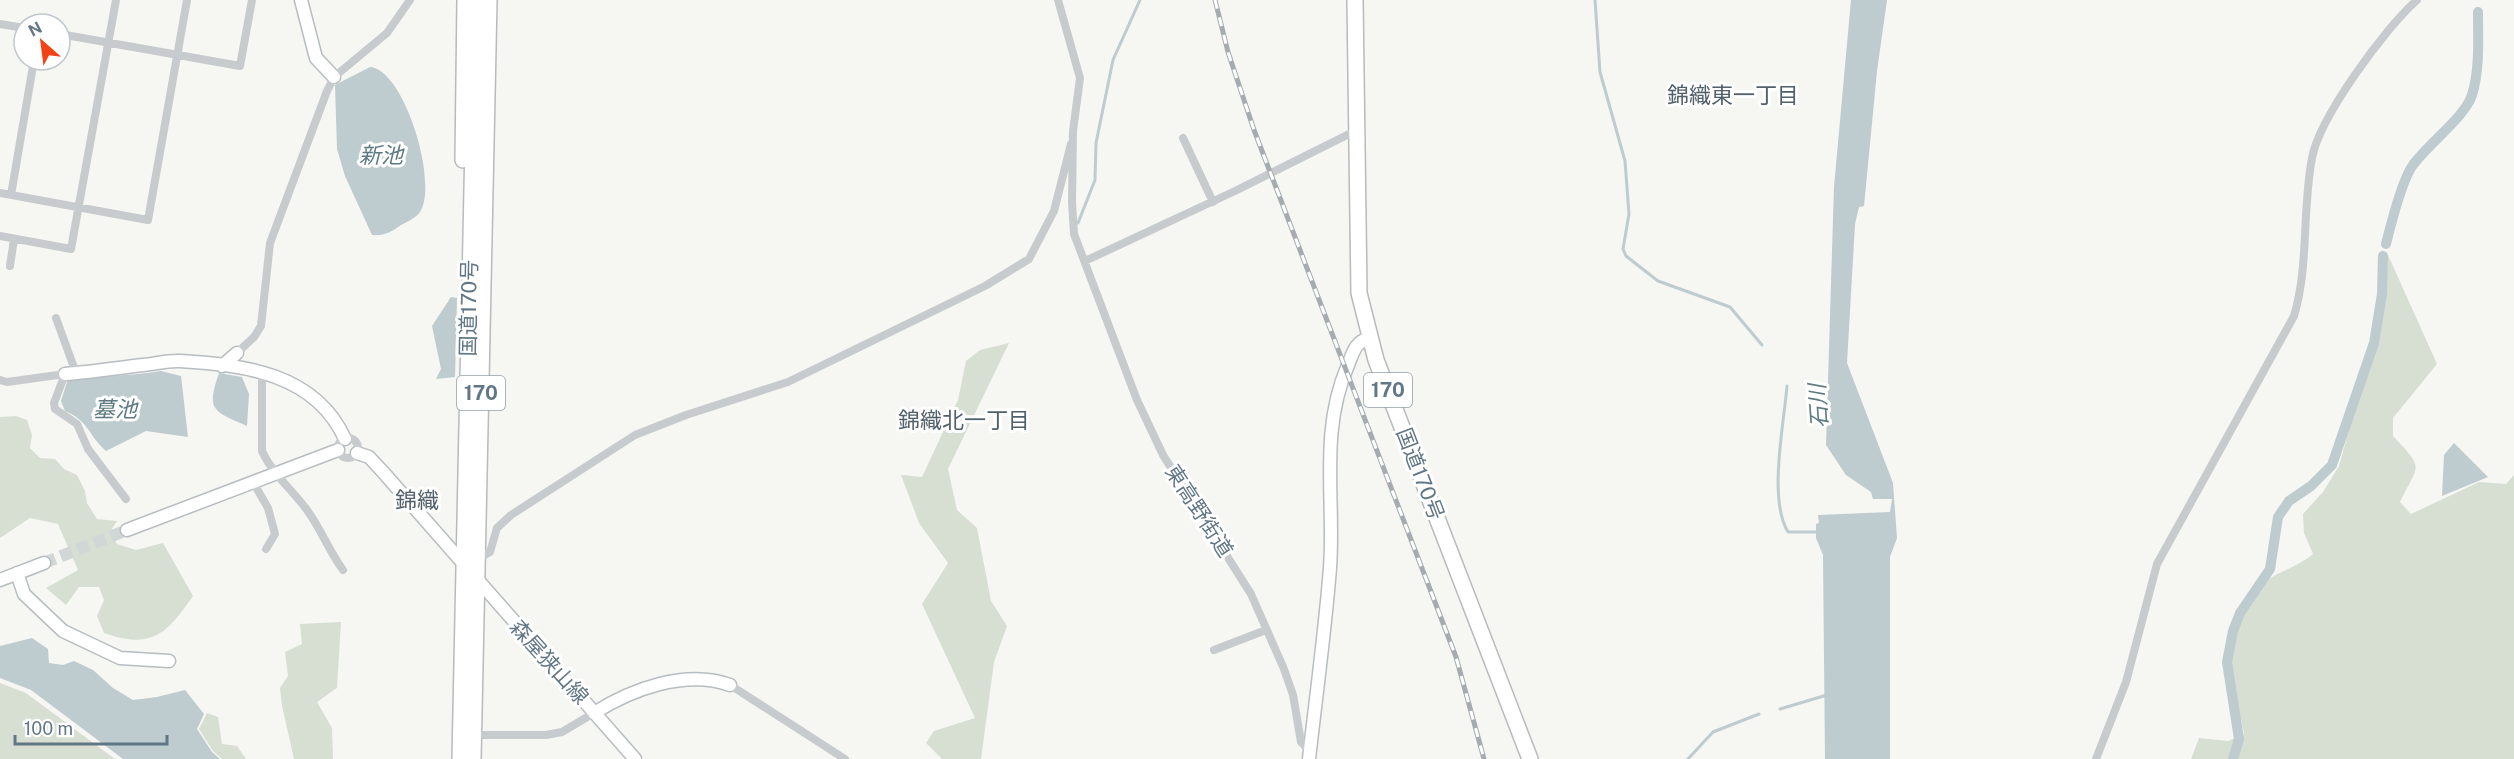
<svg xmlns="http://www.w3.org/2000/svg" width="2514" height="759" viewBox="0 0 2514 759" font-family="'Public Sans','Noto Sans JP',sans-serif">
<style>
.green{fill:#d7dfd3}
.water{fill:#becbcf}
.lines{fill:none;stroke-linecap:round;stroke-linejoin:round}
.stream{stroke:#becbcf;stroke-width:3}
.canal{stroke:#becbcf;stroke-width:10}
.secondary-tunnel{stroke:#d1d6d7;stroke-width:12;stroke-dasharray:12 6;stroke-linecap:butt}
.secondary-casing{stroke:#b7bdc1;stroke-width:15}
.highway-casing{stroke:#b7bbbe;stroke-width:18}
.street{stroke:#c8cbce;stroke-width:8}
.secondary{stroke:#fff;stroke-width:12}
.highway{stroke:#fff;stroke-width:15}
.rail-casing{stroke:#a5acb1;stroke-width:5}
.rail{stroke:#fff;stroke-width:3;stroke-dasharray:9;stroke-linecap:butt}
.labels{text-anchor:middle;stroke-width:6;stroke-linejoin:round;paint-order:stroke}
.shield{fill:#fff;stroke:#91a0aa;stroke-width:1.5}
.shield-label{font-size:20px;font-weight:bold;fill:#627786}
.street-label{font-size:21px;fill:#627786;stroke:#fff}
.neighbourhood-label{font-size:22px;fill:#51606a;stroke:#fff}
.water-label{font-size:22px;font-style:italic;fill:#5e7a83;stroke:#fff}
</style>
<rect width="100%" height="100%" fill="#f6f6f2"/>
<!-- green -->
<path class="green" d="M2388 255 2437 364 2393 418V436C2425 470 2419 463 2400 502L2411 514 2479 482 2506 484 2514 475V759H2191L2199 738 2228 741 2244 734C2240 711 2231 684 2230 661 2230 640 2246 599 2262 584 2274 573 2298 567 2313 554L2304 533 2303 514 2323 492 2339 466 2356 405 2378 343Z
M1009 343 948 469 957 510 977 528 991 601 1007 626 994 662 981 759H942L926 743 934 731 975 718 922 604 948 563 919 523 901 475 922 477 958 400 966 361 980 350Z
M16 416 27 420 32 435 30 448 40 458 55 459 64 469 77 475 85 491 87 503 97 519 117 521 110 532 117 544 136 550 163 543 193 596C167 634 151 650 104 633L97 616 104 600 99 587H79L66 605 46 588 78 570 58 524 30 518 0 538V417Z
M341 622 337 688 317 702 332 728 333 759H294L282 706 280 688 288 676 285 652 302 644 300 624Z
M0 683 26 693 115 759H0Z
M207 713 218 717 222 744 237 746 246 759H222L213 751 199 729Z"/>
<!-- water -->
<path class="water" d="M1851 0H1887L1877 71 1864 206 1859 207 1855 224 1847 363 1893 483 1897 538 1890 557V759H1825L1823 555 1816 538V524L1819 523 1818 515 1890 512 1892 499H1873L1871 492 1846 475 1826 445 1834 187Z
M370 67C404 69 439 183 420 212 417 217 407 222 401 225 391 232 385 236 372 235L345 176 337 149 335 85Z
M451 297 457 298 455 377 436 379 441 369 432 326Z
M161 371 181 376 188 437 146 431 106 451C88 435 89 421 65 411L61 401 68 379C99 376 130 376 161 371Z
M219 373 242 377 249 394 247 426C213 411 206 411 219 373Z
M2454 443 2488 477 2442 496 2444 455Z
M32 638 48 649 49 663 63 665 74 661 93 670 113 688 133 700 157 697 185 690 204 714 197 729 212 752 220 759H123L31 690 0 678V646Z"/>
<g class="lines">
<!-- stream -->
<path class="stream" d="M1595 0 1600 72 1625 161 1629 214 1623 249 1626 256 1658 281 1730 307 1762 345
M1078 223 1095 180 1096 143 1113 60 1140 0
M1787 386C1784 424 1768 499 1788 532H1820
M1780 709 1827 695
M1688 759 1713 732 1759 714"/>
<!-- canal -->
<path class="canal" d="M2386 244C2391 224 2402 179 2413 165 2428 144 2465 117 2472 95 2480 69 2478 39 2478 12
M2233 759 2239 739 2227 662 2233 631 2240 613 2270 569 2278 517 2289 501 2311 486 2332 465 2374 343 2382 294 2383 256"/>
<!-- secondary-tunnel -->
<path class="secondary-tunnel" d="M44 563 127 530"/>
<defs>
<path id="secondary" d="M301 0 316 58 334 77
M222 366 237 353
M65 374C91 372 117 368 143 365 155 364 168 360 180 361 244 365 315 373 345 439
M357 453 369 457 383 472 635 759
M127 530 338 450
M17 573 24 594 63 631 120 658 169 661
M0 580 44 563
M594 713C632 689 686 669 730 685
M1309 759C1316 696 1325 632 1330 568 1335 498 1319 432 1348 365 1353 353 1355 342 1369 338"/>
<path id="highway" d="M1355 0 1359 293 1376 360 1530 759
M463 160 465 0
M460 759 476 0
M473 759 489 0"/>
</defs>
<!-- secondary casing -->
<use href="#secondary" class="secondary-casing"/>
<!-- highway casing -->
<use href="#highway" class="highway-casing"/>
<!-- street -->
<path class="street" d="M1058 0 1080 78 1073 131 1072 202 1074 234 1137 400 1163 455 1251 594 1284 669 1293 695 1301 742 1310 751
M0 24 24 28
M60 34 240 66 252 0
M1183 138 1213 202
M0 193 148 220 187 0
M11 195 34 60
M0 236 71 249 116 0
M1085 261 1235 191 1355 131
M10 266 14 239
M56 318 76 373
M237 353 254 337 261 326 270 243 327 91 334 77 387 33 410 0
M262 371V451C272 473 292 490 307 510 321 529 329 551 343 570
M0 380 7 382 65 374 54 403 55 409 77 424 88 449 126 499
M338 448a10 10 0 1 1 20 0a10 10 0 1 1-20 0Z
M253 482 268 508 275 534 266 549
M474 561 490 552 497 528 511 515 635 435 686 415 788 382 985 286 1029 259 1054 211 1071 144
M1214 650 1266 630
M730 685 845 759
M474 735H546L562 732 594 713
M2096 759 2126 682 2157 564 2294 316C2309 266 2302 210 2312 158 2319 118 2385 28 2417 0"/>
<!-- secondary -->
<use href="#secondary" class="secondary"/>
<!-- highway -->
<use href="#highway" class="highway"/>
<defs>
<path id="rail" d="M1215 0 1228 52 1254 130 1456 657 1484 759"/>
</defs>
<!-- rail casing -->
<use href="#rail" class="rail-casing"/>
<!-- rail -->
<use href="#rail" class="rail"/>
</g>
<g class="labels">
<!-- shield labels -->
<g class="shield">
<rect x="1364" y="373" width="48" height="34" rx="4.5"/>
<rect x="457" y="376" width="48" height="34" rx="4.5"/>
</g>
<g class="shield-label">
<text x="1388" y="397">170</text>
<text x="481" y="400">170</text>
</g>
<!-- street labels -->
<g class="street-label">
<text transform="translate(469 308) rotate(-89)" y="7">国道170号</text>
<text transform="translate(1420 474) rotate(69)" y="7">国道170号</text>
<text transform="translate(1199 511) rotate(57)" y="7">東高野街道</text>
<text transform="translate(549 662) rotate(48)" y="7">森屋狭山線</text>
</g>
<!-- neighbourhood labels -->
<g class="neighbourhood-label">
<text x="1733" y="103">錦織東一丁目</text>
<text x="964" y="428">錦織北一丁目</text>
<text x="417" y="508">錦織</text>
</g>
<!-- water labels -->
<g class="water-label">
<text x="381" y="163">新池</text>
<text transform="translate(1818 406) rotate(-94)" y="8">石川</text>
<text x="115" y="417">墓池</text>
</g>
</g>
<!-- north arrow -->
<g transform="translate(42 42) rotate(332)"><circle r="28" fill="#ffffff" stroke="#c0c9cf" stroke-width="1.5"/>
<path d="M0-4.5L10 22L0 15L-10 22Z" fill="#f34316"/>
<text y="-9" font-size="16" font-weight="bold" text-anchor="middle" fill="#627786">N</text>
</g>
<!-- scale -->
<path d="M15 735v9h152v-9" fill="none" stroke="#627786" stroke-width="3"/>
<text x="24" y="735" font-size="18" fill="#627786" stroke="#ffffff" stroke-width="4.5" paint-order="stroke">100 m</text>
</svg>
